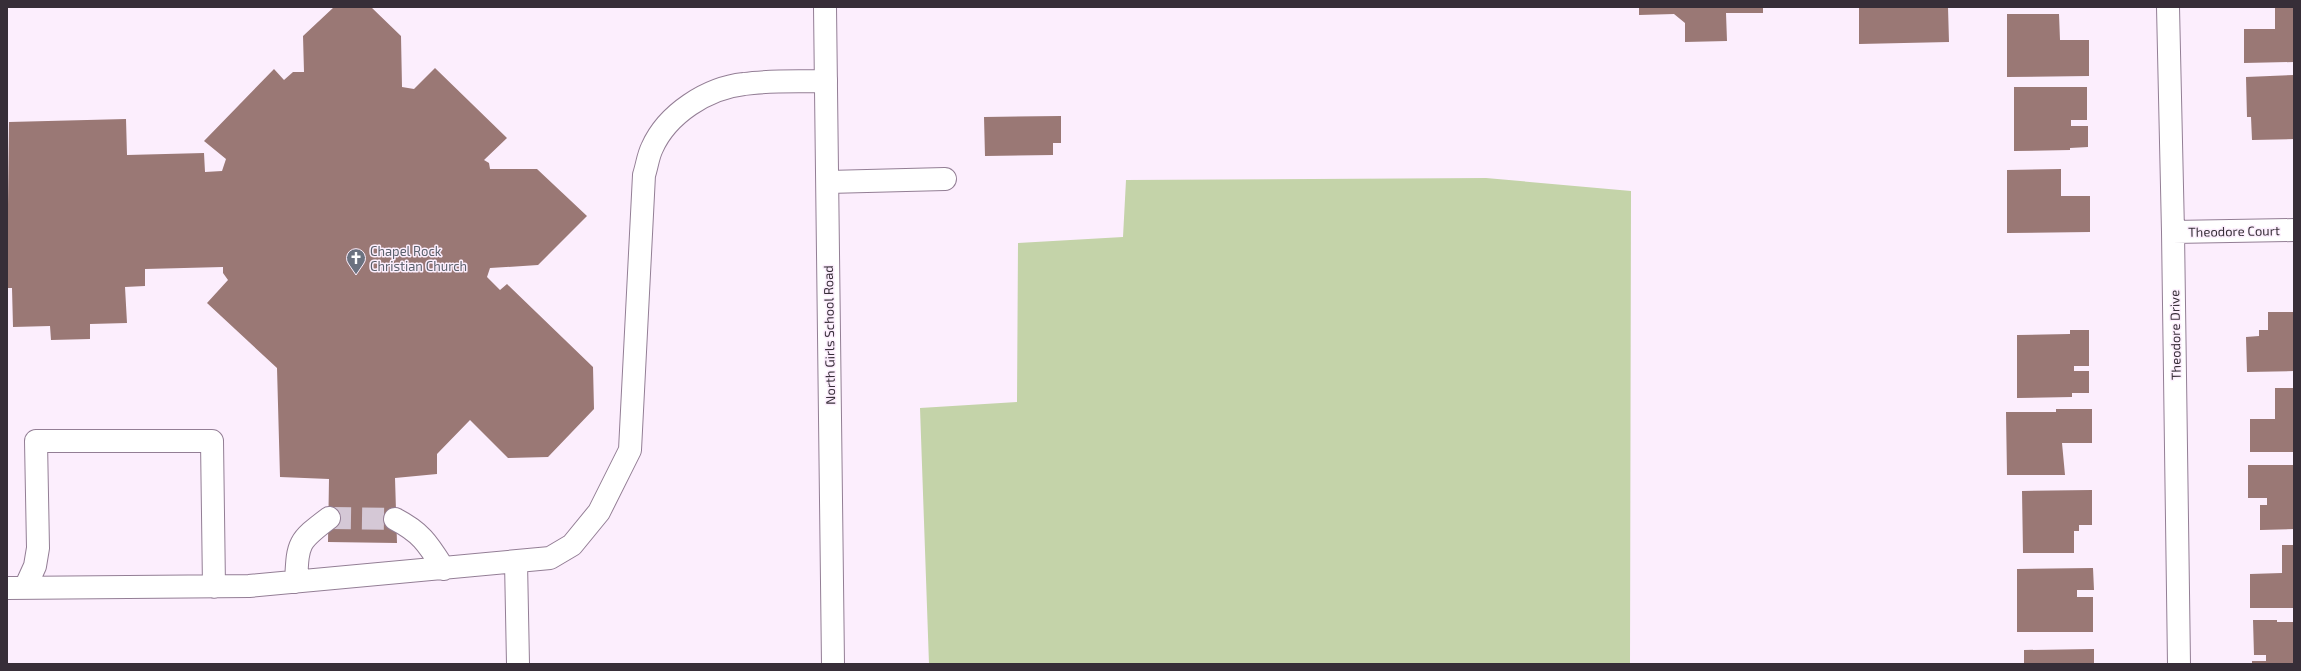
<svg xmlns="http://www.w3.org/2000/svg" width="2301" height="671" viewBox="0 0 2301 671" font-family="'Exo 2',sans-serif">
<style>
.green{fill:#c4d3a9}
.building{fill:#9a7875}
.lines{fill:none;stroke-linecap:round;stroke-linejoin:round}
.minor-tunnel{stroke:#d5c8d6;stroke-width:22;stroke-dasharray:22 11;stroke-linecap:butt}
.minor-casing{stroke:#937e95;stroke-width:24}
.major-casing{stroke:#937e95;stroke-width:24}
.minor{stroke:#fff;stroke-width:22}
.major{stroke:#fff;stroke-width:22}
.labels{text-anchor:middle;stroke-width:3;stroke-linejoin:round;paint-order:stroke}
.street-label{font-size:13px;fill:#372e38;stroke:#fceefd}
.worship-label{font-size:13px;fill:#5b616d;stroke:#fceefd;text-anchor:start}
</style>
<rect width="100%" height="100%" fill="#fceefd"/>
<!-- green -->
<path class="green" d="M1486 178 1631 191 1630 664H929L920 408 1017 402 1018 243 1123 237 1126 180Z"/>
<!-- building -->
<path class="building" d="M334 7H371L401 36 402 87 414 89 435 68 507 138 484 160 489 163 490 169H537L587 216 538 265 490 268 487 277 500 290 507 284 593 367 594 409 548 457 508 458 470 420 437 454V474L395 478 397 543 328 542 329 479 280 477 277 368 207 303 228 280 223 273V267L145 269V286L125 287 127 323 90 324V339L51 340 50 326 13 327 12 288H7L9 122 126 119 127 155 204 153 205 172 222 171 226 159 204 141 274 69 284 80 293 72H304L303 36Z
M1639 7H1763V13H1726L1727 41 1685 42V23L1674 14 1639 15Z
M1859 7H1948L1949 42 1859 44Z
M2275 7H2294V62L2244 63V29H2275Z
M2007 14H2059L2060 40H2089V76L2007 77Z
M2294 75V139L2252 140 2251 117H2247L2246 77Z
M2014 87H2087V120H2071V126H2088V147L2070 148V150L2014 151Z
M1061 116V143H1053V155L985 156 984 117Z
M2061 169V196H2090V232L2007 233V170Z
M2268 312H2294V371L2247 372 2246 337 2259 336V330H2268Z
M2070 330H2089V366H2074V371H2089V393H2072V397L2017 398V335L2070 334Z
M2275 388H2294V452H2250V419H2275Z
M2056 409H2092V443H2062L2065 475H2007L2006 412H2056Z
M2248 465H2294V529L2260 530V505H2267V498H2248Z
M2092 490V525H2079V531H2074V553H2023L2022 491Z
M2282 545H2294V608H2250V574L2282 573Z
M2093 568 2094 590H2077V597H2093V632H2017V569Z
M2253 620H2277V622H2294V664H2252V661H2266V655H2254Z
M2094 649V664H2024V650Z"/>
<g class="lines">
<!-- minor-tunnel -->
<path class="minor-tunnel" d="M329 518 395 519"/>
<defs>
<path id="minor" d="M2168 7 2173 232 2179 664
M828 182 945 179
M2173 232 2294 230
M395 519C422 533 428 544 444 569
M516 562 518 664
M296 582C298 543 297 542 329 518
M7 588 249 586 550 558 572 545 599 512 630 450 644 175C647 166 648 156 652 148 667 114 707 88 744 84 771 80 799 82 826 81
M25 588 35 566 38 548 36 441H212L214 587"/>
<path id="major" d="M825 7 833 664"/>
</defs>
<!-- minor casing -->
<use href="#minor" class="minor-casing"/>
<!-- major casing -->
<use href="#major" class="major-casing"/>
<!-- minor -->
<use href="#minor" class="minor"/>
<!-- major -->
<use href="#major" class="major"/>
</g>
<!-- icons -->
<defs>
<symbol id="church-pin" viewBox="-11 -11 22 30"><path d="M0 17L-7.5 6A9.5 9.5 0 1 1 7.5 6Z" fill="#6b7280" stroke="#fceefd"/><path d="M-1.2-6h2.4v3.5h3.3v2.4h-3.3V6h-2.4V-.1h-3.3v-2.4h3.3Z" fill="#fff"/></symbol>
</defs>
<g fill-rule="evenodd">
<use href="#church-pin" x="345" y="247" width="22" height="30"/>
</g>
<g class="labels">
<!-- street labels -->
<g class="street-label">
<text transform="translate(2234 231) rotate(-1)" y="5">Theodore Court</text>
<text transform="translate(829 335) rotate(-91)" y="5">North Girls School Road</text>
<text transform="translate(2175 335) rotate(-91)" y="5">Theodore Drive</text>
</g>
<!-- worship labels -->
<g class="worship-label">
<text x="370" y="256">Chapel Rock<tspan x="370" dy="15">Christian Church</tspan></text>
</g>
</g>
<!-- border -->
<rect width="2301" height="671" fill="none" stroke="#372e38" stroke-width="16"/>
</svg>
